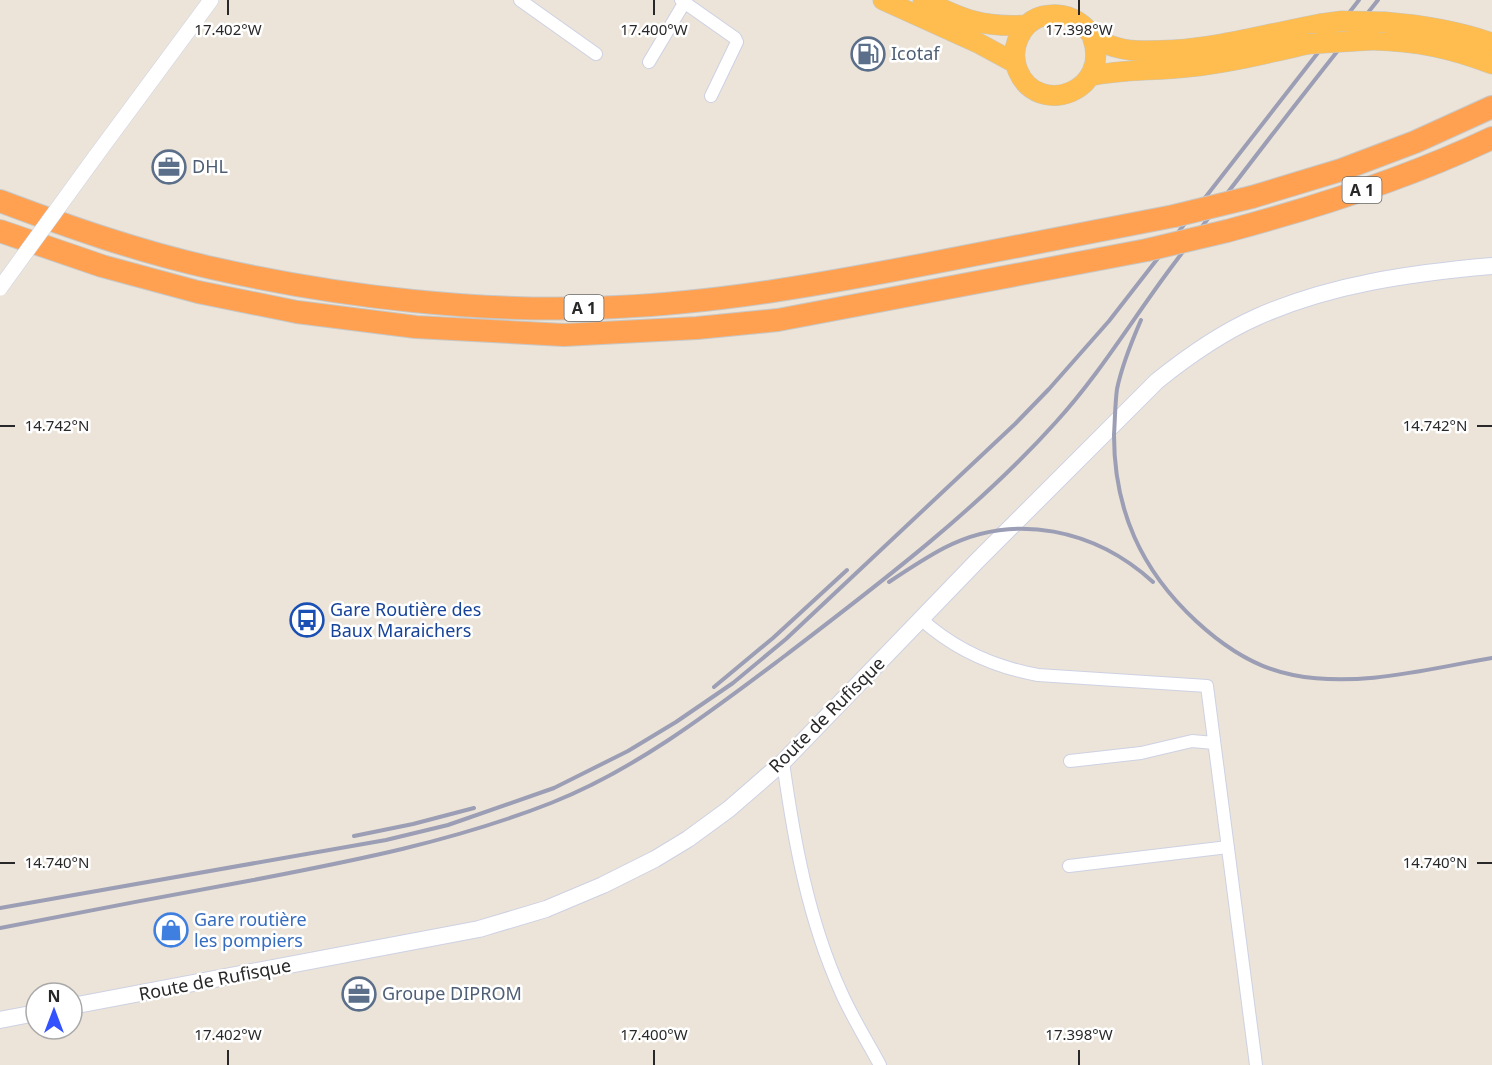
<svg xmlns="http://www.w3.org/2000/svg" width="1492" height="1065" viewBox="0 0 1492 1065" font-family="'Noto Sans',sans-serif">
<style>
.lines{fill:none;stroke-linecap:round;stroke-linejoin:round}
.minor-casing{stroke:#cdd1e3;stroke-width:14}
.tertiary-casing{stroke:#cdd1e3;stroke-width:16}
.secondary-casing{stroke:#cdd1e3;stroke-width:18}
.trunk-casing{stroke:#c7c7c7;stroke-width:21}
.motorway-casing{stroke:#c7c7c7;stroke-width:24}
.minor{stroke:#fff;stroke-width:12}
.tertiary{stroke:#fff;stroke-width:15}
.secondary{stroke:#fff;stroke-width:16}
.trunk{stroke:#febd4e;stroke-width:20}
.motorway{stroke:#ffa150;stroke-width:22}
.rail{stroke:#9b9eb4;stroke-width:4}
.tertiary-bridge-casing{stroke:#cdd1e3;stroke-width:16;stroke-linecap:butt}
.trunk-bridge-casing{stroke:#c7c7c7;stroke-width:21;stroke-linecap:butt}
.motorway-bridge-casing{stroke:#c7c7c7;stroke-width:24;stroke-linecap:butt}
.tertiary-bridge{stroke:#fff;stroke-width:15}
.trunk-bridge{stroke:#febd4e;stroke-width:20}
.motorway-bridge{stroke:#ffa150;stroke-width:22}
.ticks{fill:none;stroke:#282828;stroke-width:2}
.labels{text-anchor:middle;stroke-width:5;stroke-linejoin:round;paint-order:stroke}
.shield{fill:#fff;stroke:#686868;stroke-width:1.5}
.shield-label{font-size:16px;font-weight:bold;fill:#282828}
.service-label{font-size:18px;fill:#4e5e75;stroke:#fff;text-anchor:start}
.transit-label{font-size:18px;fill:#164399;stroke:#fff;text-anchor:start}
.street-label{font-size:18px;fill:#282828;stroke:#fff}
.shop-label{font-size:18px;fill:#366cbe;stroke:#fff;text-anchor:start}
.ticks-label{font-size:15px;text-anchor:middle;fill:#282828;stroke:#fff;stroke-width:5;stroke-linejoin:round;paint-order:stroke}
</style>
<rect width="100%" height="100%" fill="#ece4d8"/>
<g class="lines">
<defs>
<path id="minor" d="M520 0 596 54
M681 0 735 38 737 42 711 96
M649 62 686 0
M921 619C954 649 994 667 1038 675L1207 686 1256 1065
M1070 761 1141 753 1192 741 1214 743
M783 762C794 841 808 919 841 992 852 1017 867 1041 880 1065
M1069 866 1228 847"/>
<path id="tertiary" d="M95 157 211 0"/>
<path id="secondary" d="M72 1006 479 929 546 909 603 885 655 859 688 839 729 809 783 762 977 561 1157 381C1188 356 1221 333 1257 317 1331 284 1412 273 1492 266
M0 1020 36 1013"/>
<path id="trunk" d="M883 0 980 44 1015 63
M923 0C962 19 982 28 1027 25
M1385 22C1422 25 1458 31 1492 43
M1092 36C1113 92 1038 118 1018 71 1009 50 1020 22 1043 16 1056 13 1070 15 1081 24 1086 27 1089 33 1094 37 1102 43 1113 47 1123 49 1139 52 1156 51 1173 50 1223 47 1270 33 1320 24
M1372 40C1416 41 1451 48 1492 64
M1090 76C1123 69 1155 71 1188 67 1228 63 1268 53 1308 44"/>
<path id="motorway" d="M1252 197 1341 170 1415 142 1492 107
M0 201C69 227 140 252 212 268 340 297 486 314 617 307 724 302 828 283 932 263 1013 247 1094 231 1174 216
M0 231 102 266 198 292 297 312 416 327 564 335 697 328 778 320 1147 250
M1227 231C1317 207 1408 178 1492 138"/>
</defs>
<!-- minor casing -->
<use href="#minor" class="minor-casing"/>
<!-- tertiary casing -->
<use href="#tertiary" class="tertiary-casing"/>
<!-- secondary casing -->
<use href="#secondary" class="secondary-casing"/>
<!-- trunk casing -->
<use href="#trunk" class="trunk-casing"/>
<!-- motorway casing -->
<use href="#motorway" class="motorway-casing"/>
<!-- minor -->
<use href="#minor" class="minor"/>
<!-- tertiary -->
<use href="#tertiary" class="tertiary"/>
<!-- secondary -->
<use href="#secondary" class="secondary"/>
<!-- trunk -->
<use href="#trunk" class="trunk"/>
<!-- motorway -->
<use href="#motorway" class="motorway"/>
<!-- rail -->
<path class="rail" d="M1141 320C1131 343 1122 365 1117 389 1115 404 1115 420 1114 435 1114 510 1141 570 1196 621 1224 647 1255 668 1293 675 1359 688 1427 669 1492 658
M889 582C907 570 925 558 944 548 1015 511 1096 530 1153 582
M714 687 773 638 847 570
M354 836 413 824 474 808
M0 908 386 840 448 825 554 788 628 751 676 722 733 683 786 639 1015 424 1049 389 1109 321 1359 0
M0 928C83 912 165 896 248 881 352 861 452 842 551 803 637 769 713 710 786 655 879 584 978 509 1056 422 1099 375 1132 320 1170 269 1238 178 1307 89 1378 0"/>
<defs>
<path id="tertiary-bridge" d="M0 288 95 157"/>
<path id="trunk-bridge" d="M1320 24 1342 21 1385 22
M1308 44 1372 40"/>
<path id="motorway-bridge" d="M1174 216 1252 197
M1147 250 1227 231"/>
</defs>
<!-- tertiary-bridge casing -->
<use href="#tertiary-bridge" class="tertiary-bridge-casing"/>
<!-- trunk-bridge casing -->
<use href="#trunk-bridge" class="trunk-bridge-casing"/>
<!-- motorway-bridge casing -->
<use href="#motorway-bridge" class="motorway-bridge-casing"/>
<!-- tertiary-bridge -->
<use href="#tertiary-bridge" class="tertiary-bridge"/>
<!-- trunk-bridge -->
<use href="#trunk-bridge" class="trunk-bridge"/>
<!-- motorway-bridge -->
<use href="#motorway-bridge" class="motorway-bridge"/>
</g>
<!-- ticks -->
<path class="ticks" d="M228 0V15M654 0V15M1079 0V15M0 426H15M1477 426H1492M0 863H15M1477 863H1492M228 1050V1065M654 1050V1065M1079 1050V1065"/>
<!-- icons -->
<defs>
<symbol id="fuel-ring" viewBox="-11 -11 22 22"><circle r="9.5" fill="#fff" stroke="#5c6f8a" stroke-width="1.5"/><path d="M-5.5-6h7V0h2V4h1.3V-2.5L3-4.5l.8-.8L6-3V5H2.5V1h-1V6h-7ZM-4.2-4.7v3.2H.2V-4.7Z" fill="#5c6f8a"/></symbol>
<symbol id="office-ring" viewBox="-11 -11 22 22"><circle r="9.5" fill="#fff" stroke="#5c6f8a" stroke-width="1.5"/><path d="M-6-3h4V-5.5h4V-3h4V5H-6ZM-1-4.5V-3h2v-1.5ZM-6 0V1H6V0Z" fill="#5c6f8a"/></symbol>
<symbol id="bus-ring" viewBox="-11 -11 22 22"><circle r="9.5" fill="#fff" stroke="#1a4fb4" stroke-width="1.5"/><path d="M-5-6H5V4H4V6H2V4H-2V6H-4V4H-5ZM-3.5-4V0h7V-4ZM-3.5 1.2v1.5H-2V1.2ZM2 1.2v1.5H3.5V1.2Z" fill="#1a4fb4"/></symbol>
<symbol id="shop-ring" viewBox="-11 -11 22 22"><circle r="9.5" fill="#fff" stroke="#3f7fe0" stroke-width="1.5"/><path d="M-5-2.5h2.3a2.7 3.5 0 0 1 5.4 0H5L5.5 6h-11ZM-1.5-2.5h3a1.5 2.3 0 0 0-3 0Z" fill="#3f7fe0"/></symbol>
</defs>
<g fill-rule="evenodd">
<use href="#fuel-ring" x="849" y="35" width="38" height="38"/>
<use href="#office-ring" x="150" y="148" width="38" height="38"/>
<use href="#bus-ring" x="288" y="601" width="38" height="38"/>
<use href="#shop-ring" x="152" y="911" width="38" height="38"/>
<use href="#office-ring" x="340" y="975" width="38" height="38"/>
</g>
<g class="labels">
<!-- shield labels -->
<g class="shield">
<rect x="1342.5" y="177" width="39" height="26" rx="4.5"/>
<rect x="564.5" y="295" width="39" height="26" rx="4.5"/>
</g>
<g class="shield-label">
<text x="1362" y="196">A 1</text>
<text x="584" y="314">A 1</text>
</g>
<!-- service labels -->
<g class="service-label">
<text x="891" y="60">Icotaf</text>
<text x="192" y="173">DHL</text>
<text x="382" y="1000">Groupe DIPROM</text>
</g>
<!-- transit labels -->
<g class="transit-label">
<text x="330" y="616">Gare Routière des<tspan x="330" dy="21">Baux Maraichers</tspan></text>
</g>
<!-- street labels -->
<g class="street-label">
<text transform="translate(827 715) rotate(-45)" y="6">Route de Rufisque</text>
<text transform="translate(215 980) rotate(-11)" y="6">Route de Rufisque</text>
</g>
<!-- shop labels -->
<g class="shop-label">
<text x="194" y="926">Gare routière<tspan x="194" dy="21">les pompiers</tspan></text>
</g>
</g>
<g class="ticks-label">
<text x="228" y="35">17.402°W</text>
<text x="654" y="35">17.400°W</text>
<text x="1079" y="35">17.398°W</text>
<text x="57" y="431">14.742°N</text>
<text x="1435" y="431">14.742°N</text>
<text x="57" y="868">14.740°N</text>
<text x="1435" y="868">14.740°N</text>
<text x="228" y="1040">17.402°W</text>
<text x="654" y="1040">17.400°W</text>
<text x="1079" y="1040">17.398°W</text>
</g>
<!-- north arrow -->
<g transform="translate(54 1011)"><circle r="28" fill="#ffffff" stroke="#a9a9a9" stroke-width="1.5"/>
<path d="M0-4.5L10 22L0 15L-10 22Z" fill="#3252ff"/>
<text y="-9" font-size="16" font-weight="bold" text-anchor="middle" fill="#282828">N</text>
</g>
</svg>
